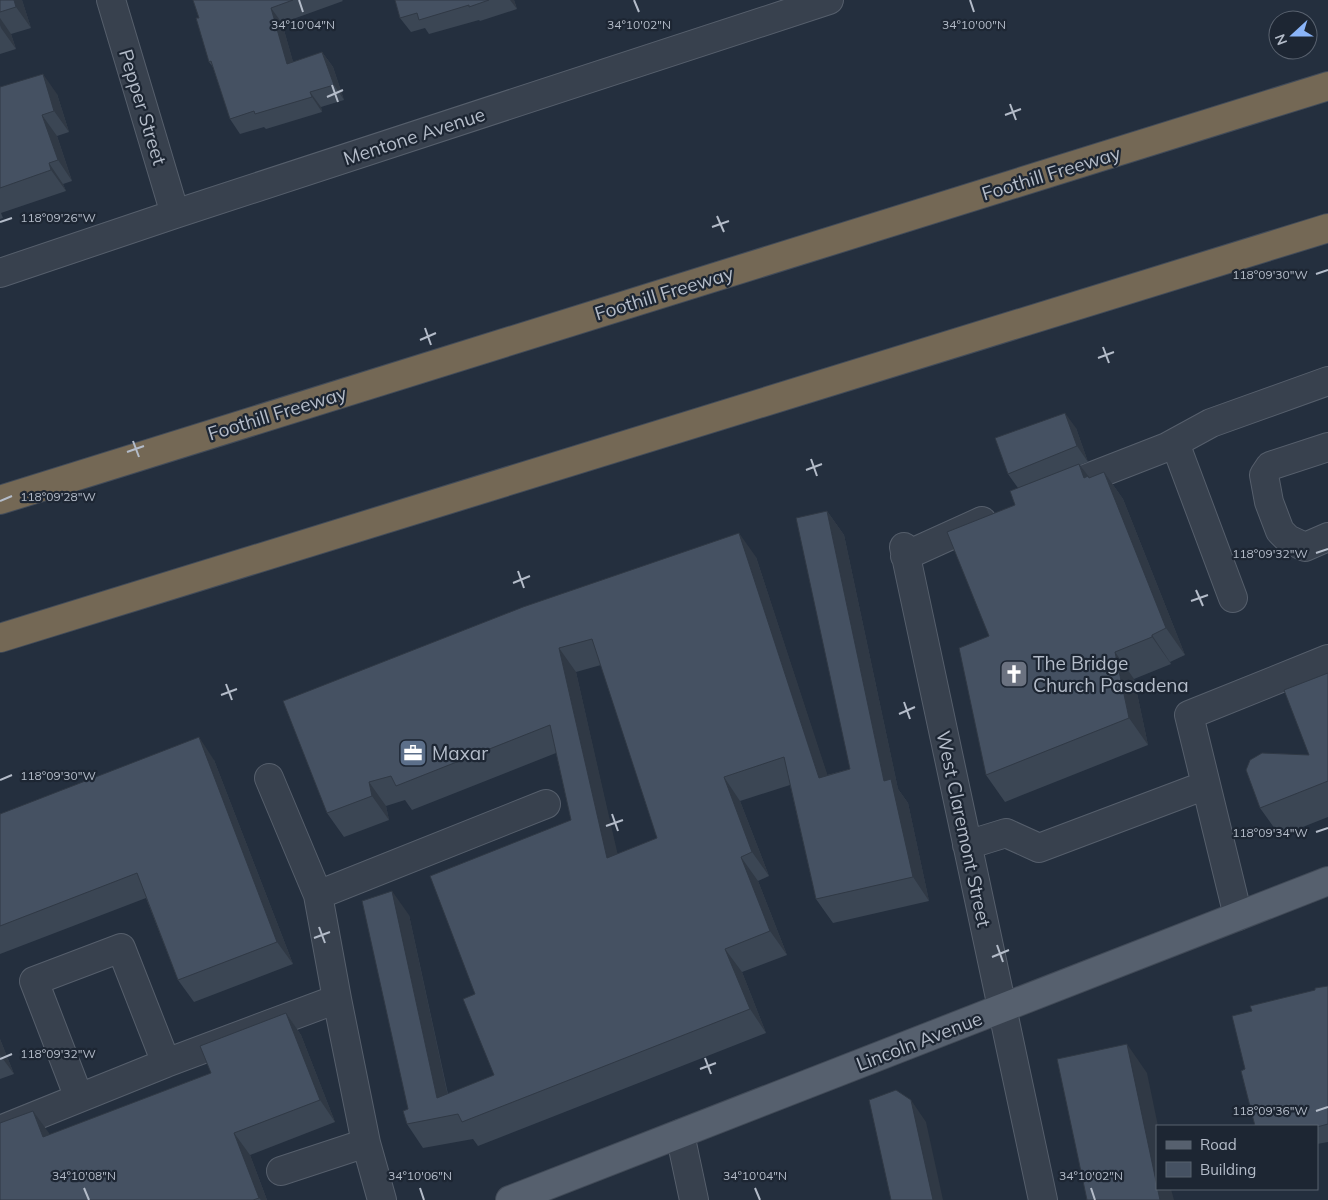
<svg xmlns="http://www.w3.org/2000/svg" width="1328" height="1200" viewBox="0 0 1328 1200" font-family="Mulish,sans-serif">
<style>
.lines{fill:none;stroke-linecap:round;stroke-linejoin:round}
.minor-casing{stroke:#565f6c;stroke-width:30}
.major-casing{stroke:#414a57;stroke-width:30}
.highway-casing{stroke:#434c59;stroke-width:30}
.minor{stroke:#38414e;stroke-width:28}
.major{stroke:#56606e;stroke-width:28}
.highway{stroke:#746855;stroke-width:28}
.wall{fill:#3b4654;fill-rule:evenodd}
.shaded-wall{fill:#303945}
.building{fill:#455162;stroke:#303945;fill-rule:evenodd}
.ticks{fill:none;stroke:#b4bcc9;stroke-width:2}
.labels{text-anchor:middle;stroke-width:4.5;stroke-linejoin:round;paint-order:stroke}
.street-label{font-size:19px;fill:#b4bcc9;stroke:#1d2633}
.poi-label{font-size:19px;fill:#b4bcc9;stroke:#1d2633;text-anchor:start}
.ticks-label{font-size:12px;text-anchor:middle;fill:#b4bcc9;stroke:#1d2633;stroke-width:4.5;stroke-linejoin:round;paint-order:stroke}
</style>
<rect width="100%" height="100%" fill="#242f3e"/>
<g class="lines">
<defs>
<path id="minor" d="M111 0 175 214
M0 273 175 214 829 0
M1175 443 1233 598
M1328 447 1270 466 1264 475 1269 502 1280 531 1288 539 1305 547 1328 537
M1054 491 1167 447 1211 423 1328 381
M904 547 1043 1200
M905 556 982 521
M269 778 318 895 337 999 366 1143 382 1200
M967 845 1006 833 1039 848 1206 785
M318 895 546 804
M1238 916 1189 715 1328 659
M79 1098 34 981 121 948 166 1063
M0 1130 166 1063 337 999
M680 1134 694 1200
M281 1171 366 1143"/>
<path id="major" d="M510 1200 1328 881"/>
<path id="highway" d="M0 500 1328 86
M0 638 1328 228"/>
</defs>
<!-- minor casing -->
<use href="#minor" class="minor-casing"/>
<!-- major casing -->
<use href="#major" class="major-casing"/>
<!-- highway casing -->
<use href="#highway" class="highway-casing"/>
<!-- minor -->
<use href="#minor" class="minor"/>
<!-- major -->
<use href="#major" class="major"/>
<!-- highway -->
<use href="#highway" class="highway"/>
</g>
<!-- wall -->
<path class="wall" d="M0 0H22L31 28 11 34 16 49 0 54Z
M193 0H342L343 1 282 23 293 62 322 52 333 67 344 100 321 107 322 112 266 129 264 127 240 134 230 119 213 67 209 62 199 18Z
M395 0H514L517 9 480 21 479 20 429 34 425 28 411 32 400 18Z
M0 87 57 94 69 132 57 136 72 181 63 184 66 191 1 213 3 218 0 219Z
M1076 428 1088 462 1080 465 1089 478 1104 472 1123 499 1185 655 1170 662 1171 664 1134 679 1148 745 1005 802 986 775 989 636 1018 488 1008 474Z
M827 511 844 535 898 789 908 803 929 901 833 923 816 899 790 785 740 801 769 876 758 881 787 955 742 972 766 1033 478 1146 473 1139 423 1148 407 1124 408 1109 409 915 448 1094 494 1075 475 994 571 820 556 753 412 810 405 800 386 806 389 820 344 837 327 813 283 701 756 557 827 775 850 769ZM601 665 657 838 617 854 576 672Z
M1328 673V817L1280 836 1260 808 1309 755Z
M214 760 293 964 194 1002 178 980 146 898 0 954V814Z
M1328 986V1142L1317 1144V1126L1245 1069 1315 990Z
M286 1013 301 1035 335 1122 250 1155 267 1200H0L33 1111 49 1135 211 1073Z
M0 1039 14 1074 0 1079Z"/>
<!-- shaded-wall -->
<path class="shaded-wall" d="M14 0H22L31 28 16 7Z
M510 0H514L517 9Z
M271 8 282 23 298 79 287 64Z
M0 18 11 34 16 49 1 28 0 25Z
M322 52 333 67 344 100 334 85Z
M43 74 57 94 69 132 54 111Z
M310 92 321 107 322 112 312 97Z
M42 115 57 136 72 181 58 160Z
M49 163 63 184 66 191 51 170Z
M1065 413 1076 428 1088 462 1077 446Z
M1079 464 1089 477 1084 478Z
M1104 472 1123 499 1185 655 1166 628Z
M827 511 844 535 898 789 908 803 929 901 913 877 884 781Z
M739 533 756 557 836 801 819 778Z
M1152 635 1170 662 1171 664 1152 637Z
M559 648 576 672 624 882 607 858Z
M1115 652 1134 679 1148 745 1129 718Z
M199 737 214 760 293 964 277 942Z
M724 777 740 801 769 876 752 852Z
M369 782 386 806 389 820 372 796Z
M741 857 758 881 787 955 770 931Z
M392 891 409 915 452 1115 437 1098Z
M725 949 742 972 766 1033 750 1009Z
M286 1013 301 1035 335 1122 320 1100Z
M0 1039 14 1074 0 1055Z
M1127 1044 1147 1073 1158 1126H1157V1186Z
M911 1100 926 1122 943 1200H933Z
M33 1111 49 1133 59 1159 43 1137Z
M234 1133 250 1155 267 1200H261L259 1198Z
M1157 1189H1171L1174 1200H1160Z"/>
<!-- building -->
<path class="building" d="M0 0H14L16 7 0 12Z
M193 0H293L271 8 287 64 322 52 334 85 310 92 312 97 255 114 254 111 230 119 211 61 209 62 196 18H199Z
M395 0H489L469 7V5L419 20 417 13 400 18Z
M43 74 54 111 42 115 58 160 49 163 51 170 0 188V87Z
M1065 413 1077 446 1008 474 995 438Z
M1079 464 1084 478 1088 476 1089 478 1104 472 1166 628 1152 635V637L1115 652 1129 718 986 775 959 648 989 636 947 532 1015 505 1010 491Z
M827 511 884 781 891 779 913 877 816 899 784 757 724 777 752 852 741 857 770 931 725 949 750 1009 462 1122 458 1114 407 1124 403 1111 408 1109 362 901 392 891 437 1098 494 1075 463 999 475 994 430 876 571 820 550 725 396 786 391 776 369 782 372 796 327 813 283 701 523 607 739 533 819 778 850 769 796 518ZM592 639 657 838 607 858 559 648Z
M1328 673V781L1260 808 1246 770 1250 760 1262 753 1309 755 1284 690Z
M199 737 277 942 178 980 137 873 0 926V814Z
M1328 986V1124L1317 1127 1255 1126 1241 1071 1245 1069 1232 1016 1252 1011 1250 1006 1315 990V988Z
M286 1013 320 1100 234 1133 259 1198 253 1200H0V1123L33 1111 43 1137 211 1073 200 1046Z
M1127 1044 1160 1200H1087L1057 1059Z
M896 1090 911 1100 933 1200H891L869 1100Z"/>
<!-- ticks -->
<path class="ticks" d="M299 0 303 12M634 0 639 12M970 0 974 12M332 85 338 102M327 97 343 90M1010 104 1016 120M1005 115 1021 109M717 216 724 232M0 222 12 218M712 227 729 221M1316 274 1328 270M425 328 431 345M420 340 436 333M1103 347 1109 363M1098 358 1114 352M133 441 139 457M127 452 144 446M811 459 817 476M806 470 822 464M0 501 12 496M1316 553 1328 549M518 571 524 588M513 583 530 576M1196 590 1203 606M1191 601 1208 595M226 684 232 700M221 695 237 689M904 702 910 719M899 714 915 707M0 780 12 775M612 814 618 831M606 826 623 820M1316 832 1328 828M319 927 325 943M314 938 330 932M997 945 1003 962M992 957 1009 950M705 1058 711 1074M0 1059 12 1054M700 1069 716 1063M1316 1111 1328 1107M84 1188 89 1200M420 1188 424 1200M755 1188 760 1200M1091 1188 1095 1200"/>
<!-- icons -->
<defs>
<symbol id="church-square" viewBox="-11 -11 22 22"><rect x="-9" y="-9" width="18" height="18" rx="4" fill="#6b7280" stroke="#1d2633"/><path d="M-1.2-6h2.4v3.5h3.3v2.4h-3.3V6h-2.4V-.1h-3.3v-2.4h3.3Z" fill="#fff"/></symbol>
<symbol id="office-square" viewBox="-11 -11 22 22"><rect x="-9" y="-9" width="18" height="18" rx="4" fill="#5c6f8a" stroke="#1d2633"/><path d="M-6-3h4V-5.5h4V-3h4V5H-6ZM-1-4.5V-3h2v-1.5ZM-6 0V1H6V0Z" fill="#fff"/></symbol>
</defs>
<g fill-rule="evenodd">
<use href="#church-square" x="998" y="658" width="32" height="32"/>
<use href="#office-square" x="397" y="737" width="32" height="32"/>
</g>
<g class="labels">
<!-- street labels -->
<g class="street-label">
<text transform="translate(143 107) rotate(73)" y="7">Pepper Street</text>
<text transform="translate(414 136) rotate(-18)" y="7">Mentone Avenue</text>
<text transform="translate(1051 173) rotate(-17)" y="7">Foothill Freeway</text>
<text transform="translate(664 293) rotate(-17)" y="7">Foothill Freeway</text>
<text transform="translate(277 413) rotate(-17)" y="7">Foothill Freeway</text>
<text transform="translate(964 829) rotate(78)" y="7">West Claremont Street</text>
<text transform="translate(919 1041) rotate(-21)" y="7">Lincoln Avenue</text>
</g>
<!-- poi labels -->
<g class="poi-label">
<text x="1033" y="670">The Bridge<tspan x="1033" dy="22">Church Pasadena</tspan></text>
<text x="432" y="760">Maxar</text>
</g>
</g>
<g class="ticks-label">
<text x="303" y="29">34°10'04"N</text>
<text x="639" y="29">34°10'02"N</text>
<text x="974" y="29">34°10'00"N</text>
<text x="58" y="222">118°09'26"W</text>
<text x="1270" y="279">118°09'30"W</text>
<text x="58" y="501">118°09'28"W</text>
<text x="1270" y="558">118°09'32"W</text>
<text x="58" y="780">118°09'30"W</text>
<text x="1270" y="837">118°09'34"W</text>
<text x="58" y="1058">118°09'32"W</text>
<text x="1270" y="1115">118°09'36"W</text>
<text x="84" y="1180">34°10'08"N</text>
<text x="420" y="1180">34°10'06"N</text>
<text x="755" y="1180">34°10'04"N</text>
<text x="1091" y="1180">34°10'02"N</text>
</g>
<!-- legend -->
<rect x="1156" y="1125" width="162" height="65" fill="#1d2633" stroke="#59626f"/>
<rect x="1166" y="1141" width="25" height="8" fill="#56606e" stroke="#59626f"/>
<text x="1200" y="1150" font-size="15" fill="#b4bcc9">Road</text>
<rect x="1166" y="1162" width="25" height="15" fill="#455162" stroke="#59626f"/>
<text x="1200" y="1175" font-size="15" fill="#b4bcc9">Building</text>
<!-- north arrow -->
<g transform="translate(1293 35) rotate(249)"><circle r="24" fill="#1d2633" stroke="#59626f"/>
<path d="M0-4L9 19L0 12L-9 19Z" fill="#8ab4f8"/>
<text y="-8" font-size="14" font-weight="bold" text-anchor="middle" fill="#b4bcc9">N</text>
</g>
</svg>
